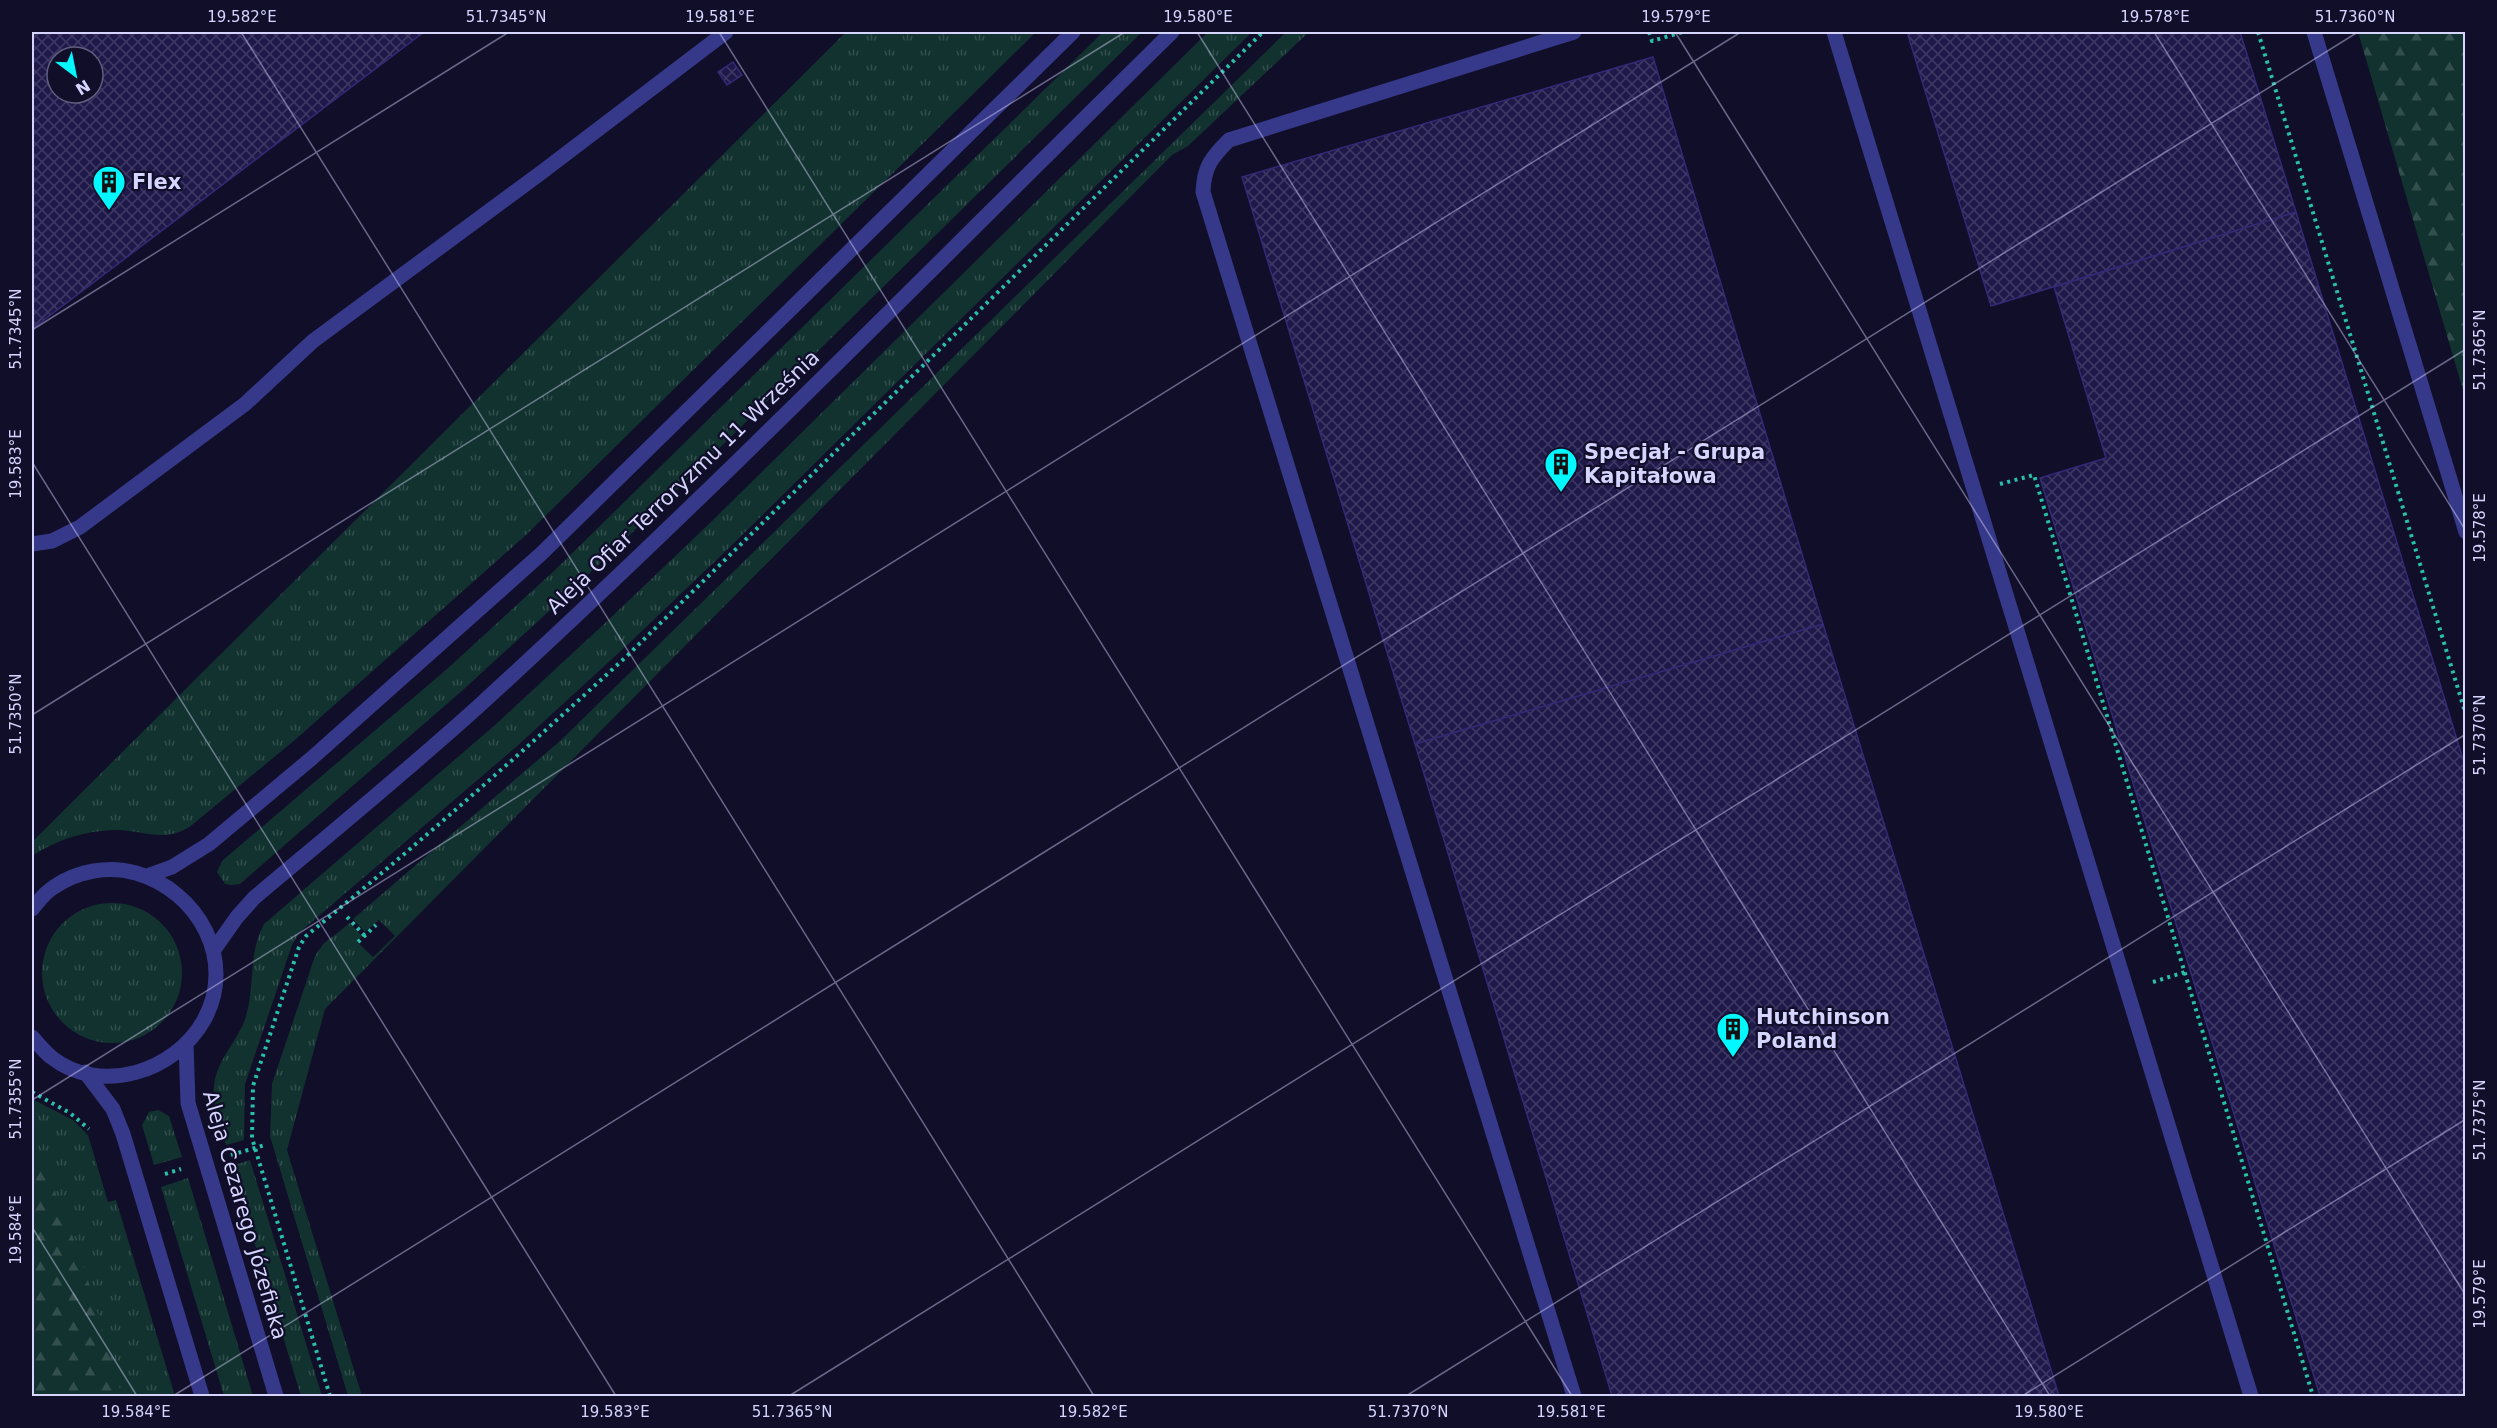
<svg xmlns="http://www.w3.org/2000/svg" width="2497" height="1428" viewBox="0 0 2497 1428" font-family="'DejaVu Sans',sans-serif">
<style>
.grass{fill:url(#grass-tufts)}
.forest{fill:url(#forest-firs)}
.building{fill:url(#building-cross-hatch);stroke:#332977;stroke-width:1.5;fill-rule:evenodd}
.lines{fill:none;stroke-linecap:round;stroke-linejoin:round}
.path{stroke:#28c0ab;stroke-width:4;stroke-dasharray:3 4.5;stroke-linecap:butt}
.minor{stroke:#363989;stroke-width:15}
.ticks{fill:none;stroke:#d6d5ff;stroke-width:1.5;stroke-opacity:0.45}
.labels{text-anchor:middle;stroke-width:4.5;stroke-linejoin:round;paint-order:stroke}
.poi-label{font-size:21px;font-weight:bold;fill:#d6d5ff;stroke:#100e28;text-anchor:start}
.street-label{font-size:21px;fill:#d6d5ff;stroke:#100e28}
.neatline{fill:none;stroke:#d6d5ff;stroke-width:2}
.ticks-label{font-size:15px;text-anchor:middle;fill:#d6d5ff}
</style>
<defs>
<pattern id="grass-tufts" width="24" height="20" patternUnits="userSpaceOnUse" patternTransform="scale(1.5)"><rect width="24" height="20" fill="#11322e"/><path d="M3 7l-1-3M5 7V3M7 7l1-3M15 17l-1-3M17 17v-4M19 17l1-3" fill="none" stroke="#334f4d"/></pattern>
<pattern id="forest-firs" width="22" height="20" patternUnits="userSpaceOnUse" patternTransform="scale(1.5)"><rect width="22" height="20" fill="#11322e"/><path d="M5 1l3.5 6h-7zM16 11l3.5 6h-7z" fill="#334f4d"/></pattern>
<pattern id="building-cross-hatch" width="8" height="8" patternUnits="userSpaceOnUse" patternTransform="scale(1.5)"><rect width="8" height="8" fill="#1f194a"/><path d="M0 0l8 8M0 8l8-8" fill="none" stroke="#3f3a65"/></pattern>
</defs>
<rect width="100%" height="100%" fill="#100e28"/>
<!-- grass -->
<path class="grass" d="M846 32H1036L526 535 296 739 192 825C167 844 143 830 115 830 85 831 58 839 32 856V842Z
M1103 32H1142L679 488 571 591 464 689 240 884 231 885 225 884 217 872 222 861 447 669 555 570Z
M1208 32H1252L731 546 623 649 516 747 300 932 292 945 245 1084 244 1140 226 1145C220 1126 212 1106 214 1086 216 1061 237 1042 245 1019 256 987 247 955 264 924L495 725 603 625 712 521Z
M1286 32H1309L1188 146 1172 155 325 1009 287 1150 362 1396H348L270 1136 272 1084 315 956 323 944 350 923 362 936 357 942 373 957 395 936 379 920 365 932 353 919 561 740Z
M42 973a70 70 0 1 1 140 0a70 70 0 1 1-140 0Z
M32 1099 73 1120 88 1135 108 1202 116 1200 175 1396H32Z
M158 1110 169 1116 182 1157 154 1165 142 1125 149 1112Z
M250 1160 322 1396H301L231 1166Z
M188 1178 253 1396H224L161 1187Z"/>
<!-- forest -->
<path class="forest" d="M2358 32H2465V397Z
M32 1152 45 1166 83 1263 122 1396H32Z"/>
<!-- building -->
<path class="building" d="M32 32H424L32 329ZM57 57H93V93H57Z
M1907 32H2240L2296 212 1991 306Z
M1653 57 1823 624 1415 744 1242 177Z
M733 62 742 75 727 85 718 72Z
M2296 212 2466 769V1396H2320L2040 478 2106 458 2054 287Z
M1823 624 2052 1373 2059 1396H1612L1415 744Z"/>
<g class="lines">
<!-- path -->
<path class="path" d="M1649 32 1652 41 1683 32
M2258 32 2466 715
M2000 484 2034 475 2313 1396
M347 917 365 936
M358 942 376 925
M2153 982 2185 972
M32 1092 70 1113 89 1129
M231 1155 265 1145
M165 1174 181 1169
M330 1396 252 1138 253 1086 299 947 306 936C416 846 523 752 628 655L1263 32"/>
<!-- minor -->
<path class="minor" d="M1834 32 2251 1396
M2314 32 2466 532
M32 544 52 541 80 527 245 404 313 341 542 172 726 32
M147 876 172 867 209 844 312 758 541 554 1073 32
M32 909C38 902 45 892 54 887 77 871 109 865 136 873 198 891 237 960 204 1020 175 1072 100 1096 51 1057 44 1051 38 1044 32 1037
M213 951 237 917 254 898C330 834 407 771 481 704 718 487 943 257 1172 32
M186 1043 188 1103 276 1396
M85 1072 113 1109 123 1134 202 1396
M1574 1396 1203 192C1204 166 1212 157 1229 140L1574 32"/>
</g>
<!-- ticks -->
<path class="ticks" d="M241 32 1094 1396M719 32 1572 1396M1197 32 2050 1396M1675 32 2466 1296M2154 32 2466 531M32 330 509 32M32 462 616 1396M32 715 1125 32M32 1100 1741 32M32 1227 137 1396M173 1396 2358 32M789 1396 2466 349M1406 1396 2466 734M2022 1396 2466 1119"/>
<!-- icons -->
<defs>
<symbol id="building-pin" viewBox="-11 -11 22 30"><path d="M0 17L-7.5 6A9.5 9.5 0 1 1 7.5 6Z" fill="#01f8ff" stroke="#100e28"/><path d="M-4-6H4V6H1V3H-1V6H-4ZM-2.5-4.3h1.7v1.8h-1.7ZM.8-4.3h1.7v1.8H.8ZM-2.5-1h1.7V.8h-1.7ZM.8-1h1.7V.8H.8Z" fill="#111"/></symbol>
</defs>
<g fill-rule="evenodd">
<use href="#building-pin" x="90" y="163" width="38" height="52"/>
<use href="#building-pin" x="1542" y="445" width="38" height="52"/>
<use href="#building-pin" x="1714" y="1010" width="38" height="52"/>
</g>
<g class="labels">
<!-- poi labels -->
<g class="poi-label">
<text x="132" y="189">Flex</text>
<text x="1584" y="459">Specjał - Grupa<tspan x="1584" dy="24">Kapitałowa</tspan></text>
<text x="1756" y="1024">Hutchinson<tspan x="1756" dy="24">Poland</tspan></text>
</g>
<!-- street labels -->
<g class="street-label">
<text transform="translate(683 482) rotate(-44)" y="7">Aleja Ofiar Terroryzmu 11 Września</text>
<text transform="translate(245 1215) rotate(74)" y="7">Aleja Cezarego Józefiaka</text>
</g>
</g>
<!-- border -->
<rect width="2497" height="1428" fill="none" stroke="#100e28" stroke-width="66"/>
<!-- north arrow -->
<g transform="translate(75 75) rotate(148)"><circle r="28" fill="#100e28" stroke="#5f5e7e" stroke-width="1.5"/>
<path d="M0-4.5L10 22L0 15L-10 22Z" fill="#01f8ff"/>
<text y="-9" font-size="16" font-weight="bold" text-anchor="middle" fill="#d6d5ff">N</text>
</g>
<rect x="33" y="33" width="2431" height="1362" class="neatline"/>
<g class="ticks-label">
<text x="242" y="22">19.582°E</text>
<text x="506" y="22">51.7345°N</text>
<text x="720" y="22">19.581°E</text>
<text x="1198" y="22">19.580°E</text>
<text x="1676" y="22">19.579°E</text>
<text x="2155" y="22">19.578°E</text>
<text x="2355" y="22">51.7360°N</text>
<text transform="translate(16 329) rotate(-90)" y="5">51.7345°N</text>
<text transform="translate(2480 350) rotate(-90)" y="5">51.7365°N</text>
<text transform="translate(16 464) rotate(-90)" y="5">19.583°E</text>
<text transform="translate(2480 528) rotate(-90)" y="5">19.578°E</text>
<text transform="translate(16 714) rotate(-90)" y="5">51.7350°N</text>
<text transform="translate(2480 735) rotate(-90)" y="5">51.7370°N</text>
<text transform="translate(16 1099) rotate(-90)" y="5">51.7355°N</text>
<text transform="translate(2480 1120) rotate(-90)" y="5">51.7375°N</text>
<text transform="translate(16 1230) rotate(-90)" y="5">19.584°E</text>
<text transform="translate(2480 1294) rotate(-90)" y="5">19.579°E</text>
<text x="136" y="1417">19.584°E</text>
<text x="615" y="1417">19.583°E</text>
<text x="792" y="1417">51.7365°N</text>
<text x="1093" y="1417">19.582°E</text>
<text x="1408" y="1417">51.7370°N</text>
<text x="1571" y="1417">19.581°E</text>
<text x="2049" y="1417">19.580°E</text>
</g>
</svg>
